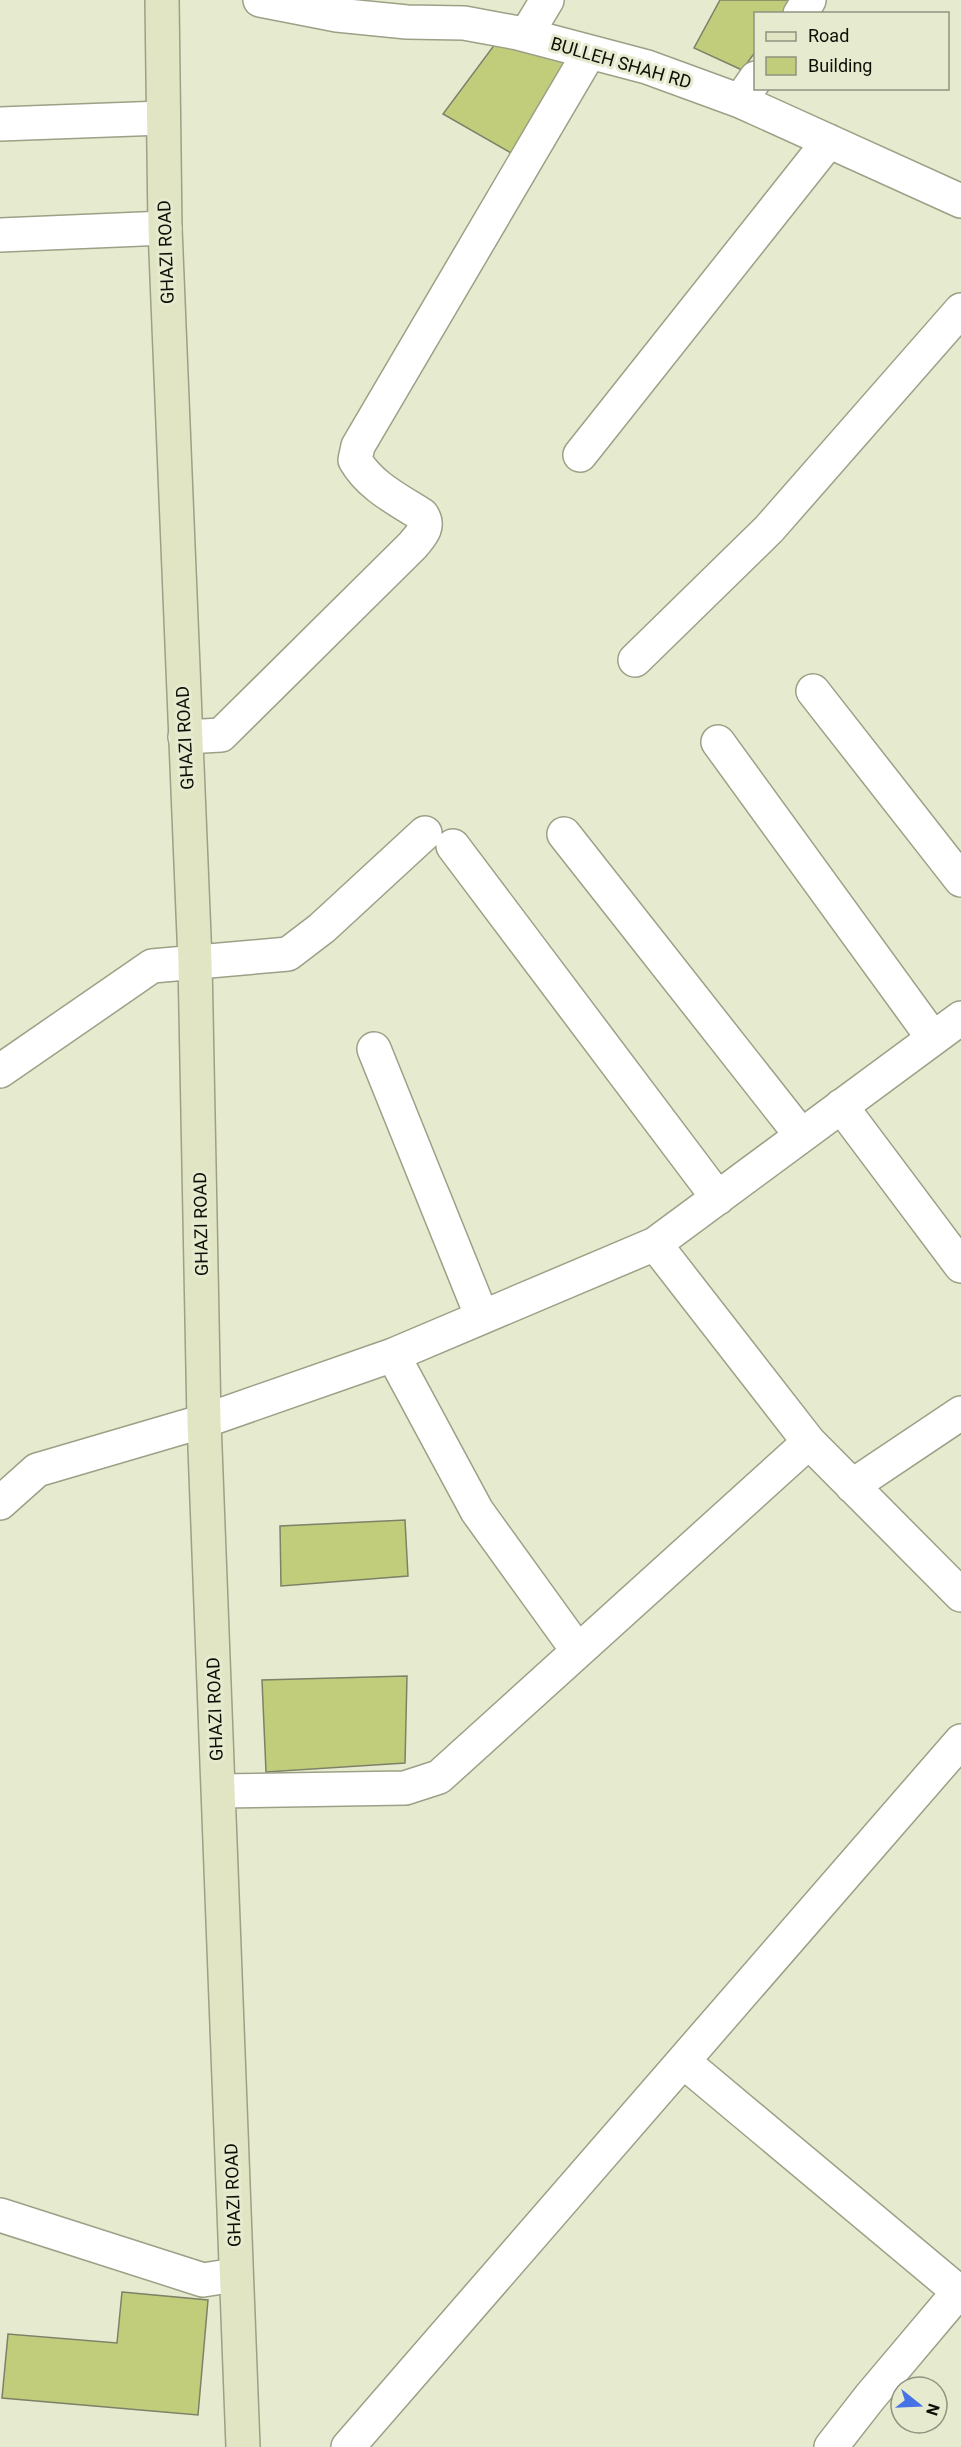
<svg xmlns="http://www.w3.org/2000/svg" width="961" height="2447" viewBox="0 0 961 2447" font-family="Roboto,sans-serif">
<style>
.building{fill:#c2cd7b;stroke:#7d8168;stroke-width:1.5}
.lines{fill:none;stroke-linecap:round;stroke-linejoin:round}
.street-casing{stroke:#9ca086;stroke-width:36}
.secondary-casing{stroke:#9ca086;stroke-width:36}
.street{stroke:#fff;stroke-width:33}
.secondary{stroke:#e2e5c4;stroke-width:33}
.labels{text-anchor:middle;stroke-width:6;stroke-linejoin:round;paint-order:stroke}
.street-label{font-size:18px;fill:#0e0f06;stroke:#e6ebcf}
</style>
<rect width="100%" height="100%" fill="#e6ebcf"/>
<!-- building -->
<path class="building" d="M720 0H792L782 14H756V51L742 70 694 48Z
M498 40 570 60 511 153 443 114Z
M405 1520 408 1576 281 1586 280 1526Z
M407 1676 405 1763 266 1772 262 1680Z
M122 2292 208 2300 198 2415 2 2398 8 2334 117 2343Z"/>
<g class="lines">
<defs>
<path id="street" d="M260 0 337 15 407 22 464 23 518 33 647 67 740 101 961 201
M800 14 809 0
M526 35 547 0
M740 101 756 78
M0 124 162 118
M0 235 165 228
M580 455 829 141
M635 660 769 529 961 310
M813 691 961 880
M185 737 221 735 413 545C421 535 430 527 422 515 397 499 370 486 355 460L358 446 589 53
M718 742 933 1038
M564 834 801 1135
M453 846 718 1198
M374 1049 482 1317
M0 1071 152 966 288 954 322 928 425 833
M841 1106 961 1266
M655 1244 809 1442 961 1595
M393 1355 477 1511 578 1651
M852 1486 961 1413
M0 1503 37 1470 204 1421 393 1355 655 1244 961 1018
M219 1791 405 1788 439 1777 809 1442
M684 2062 959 2292
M0 2215 203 2280 235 2275
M348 2447 961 1741
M831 2447 870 2397 961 2289"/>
<path id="secondary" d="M162 0 165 228 195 961 204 1421 243 2447"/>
</defs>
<!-- street casing -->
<use href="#street" class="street-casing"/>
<!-- secondary casing -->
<use href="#secondary" class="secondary-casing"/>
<!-- street -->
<use href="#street" class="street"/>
<!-- secondary -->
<use href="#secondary" class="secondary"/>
</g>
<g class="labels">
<!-- street labels -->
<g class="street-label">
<text transform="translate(621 63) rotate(16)" y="6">BULLEH SHAH RD</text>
<text transform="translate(166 252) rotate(-92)" y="6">GHAZI ROAD</text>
<text transform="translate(185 738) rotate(-93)" y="6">GHAZI ROAD</text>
<text transform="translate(201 1224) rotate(-91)" y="6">GHAZI ROAD</text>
<text transform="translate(215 1709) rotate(-92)" y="6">GHAZI ROAD</text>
<text transform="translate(233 2195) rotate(-92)" y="6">GHAZI ROAD</text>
</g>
</g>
<!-- legend -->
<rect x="754" y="12" width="195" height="78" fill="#e6ebcf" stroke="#90937f" stroke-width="1.5"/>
<rect x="766" y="32" width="30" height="9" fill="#e2e5c4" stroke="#90937f" stroke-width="1.5"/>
<text x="808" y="42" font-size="18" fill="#0e0f06">Road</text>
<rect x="766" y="57" width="30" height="18" fill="#c2cd7b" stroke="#90937f" stroke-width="1.5"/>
<text x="808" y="72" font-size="18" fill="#0e0f06">Building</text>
<!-- north arrow -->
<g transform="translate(919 2405) rotate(108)"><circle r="28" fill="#e6ebcf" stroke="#90937f" stroke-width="1.5"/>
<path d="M0-4.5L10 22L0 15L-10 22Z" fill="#4572e4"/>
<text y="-9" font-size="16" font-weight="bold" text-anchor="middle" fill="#0e0f06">N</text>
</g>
</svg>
